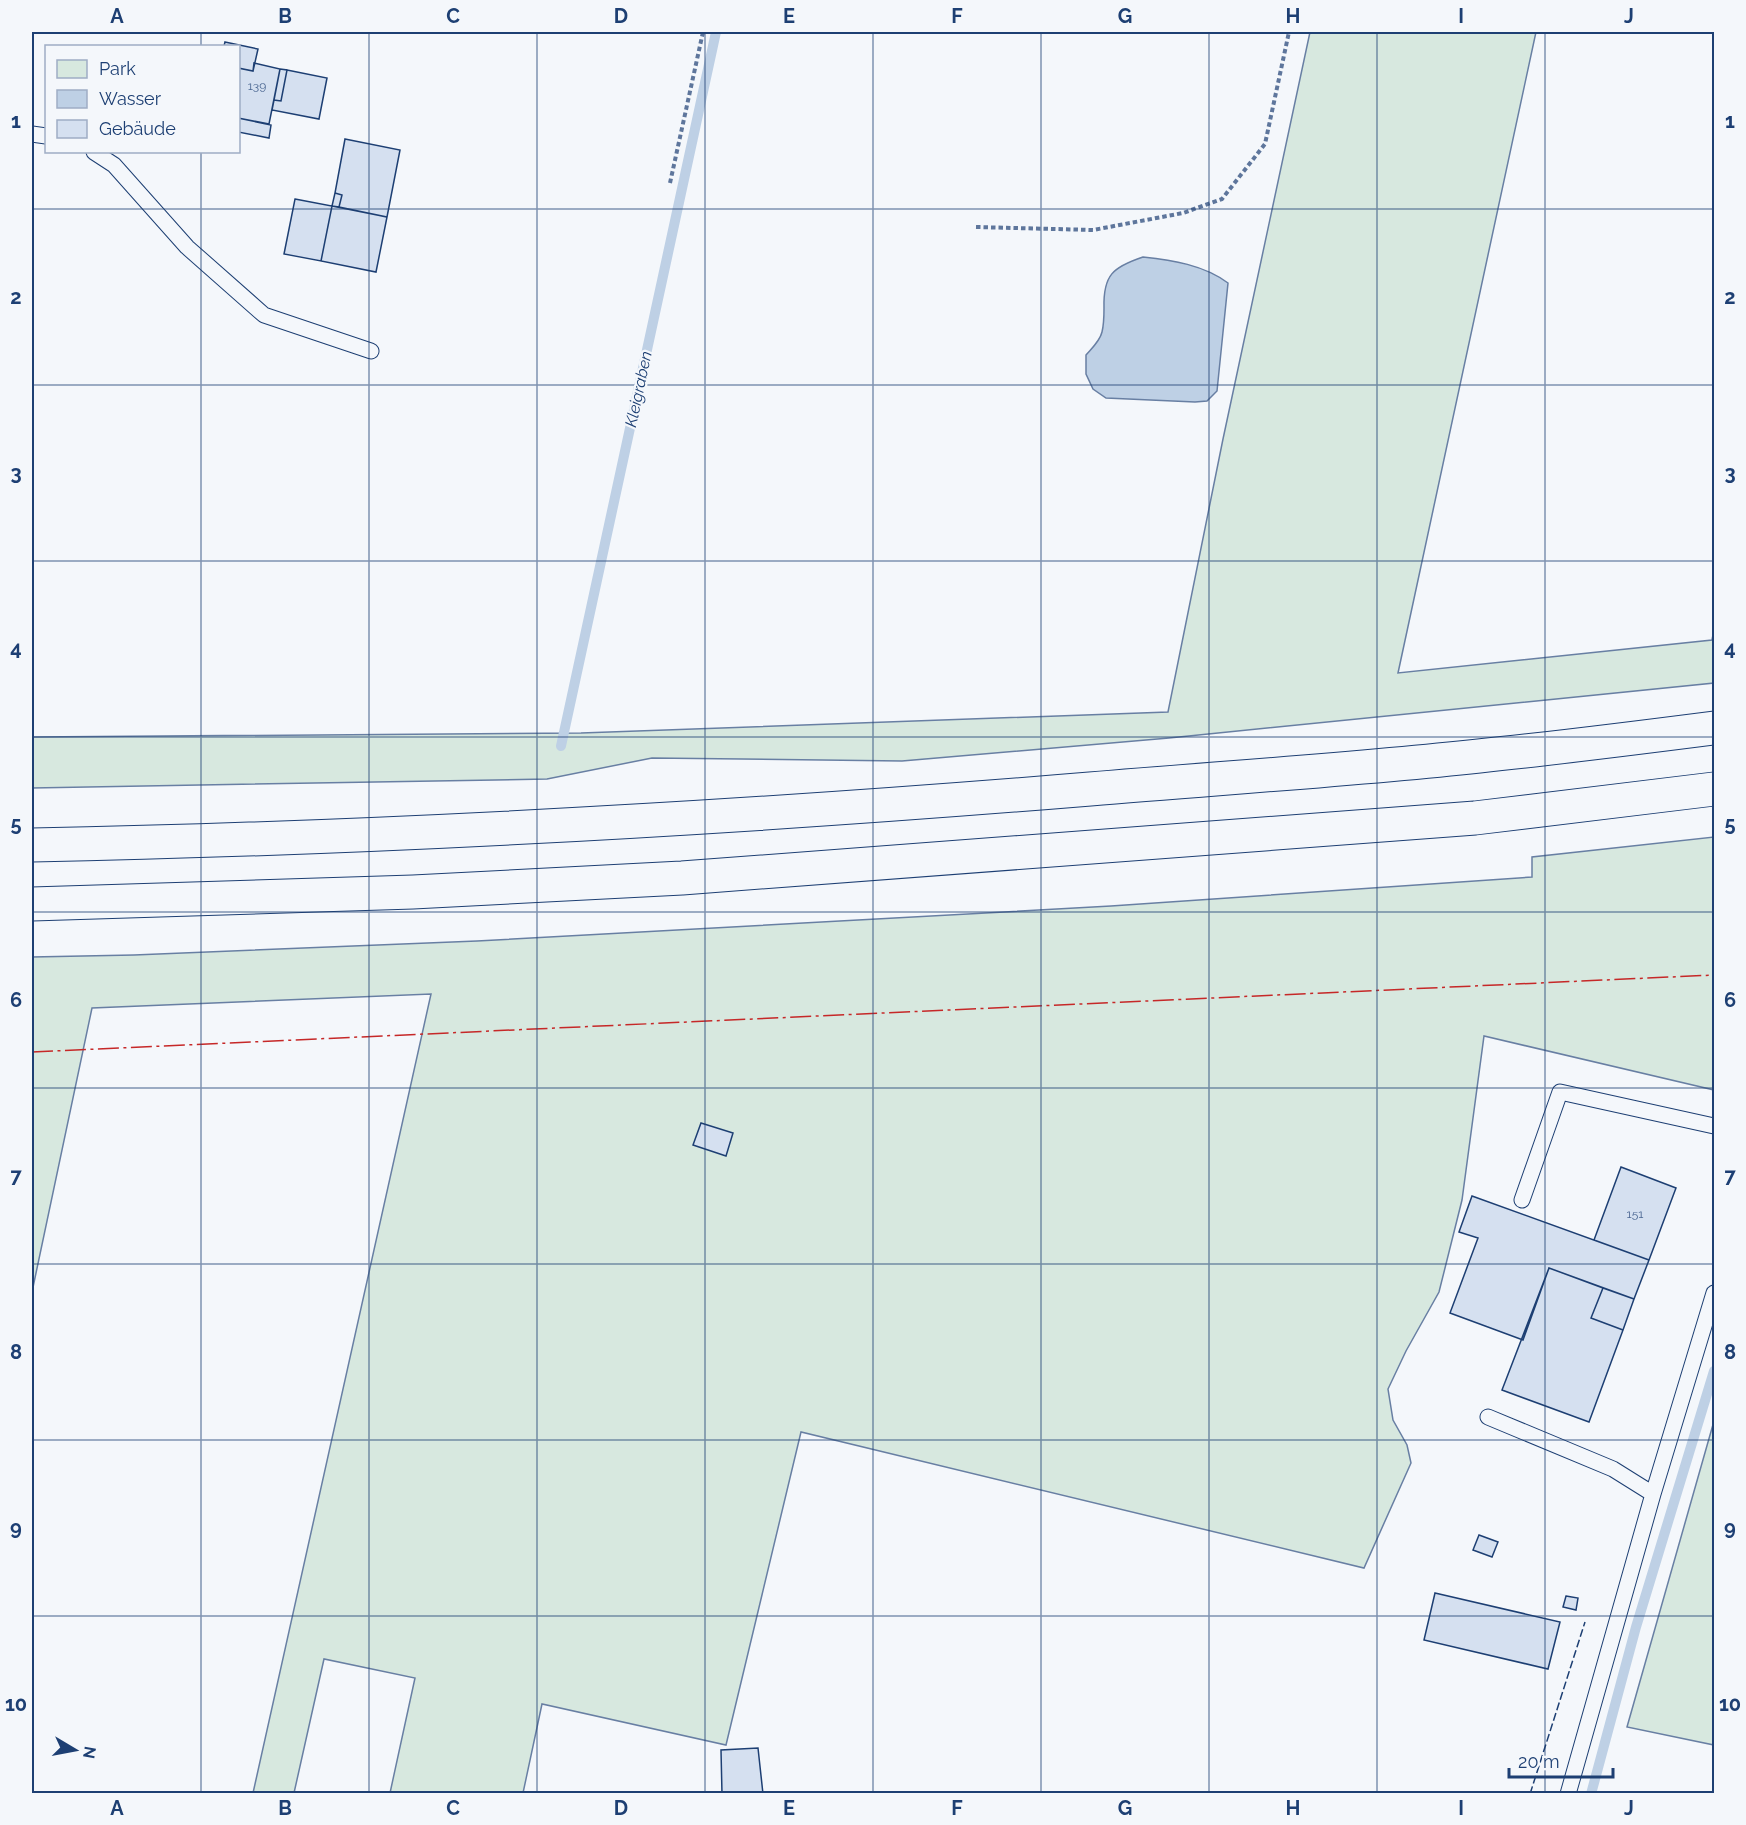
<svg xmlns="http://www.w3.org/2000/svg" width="1746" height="1825" viewBox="0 0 1746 1825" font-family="Raleway,sans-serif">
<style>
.green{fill:#d7e8df;stroke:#687fa3;stroke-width:1.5}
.water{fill:#bed0e5;stroke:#687fa3;stroke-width:1.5}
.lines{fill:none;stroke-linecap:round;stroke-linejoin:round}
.stream{stroke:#bed0e5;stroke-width:10}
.building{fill:#d5e0f0;stroke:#1d3f73;stroke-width:1.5}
.lane-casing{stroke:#1d3f73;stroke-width:17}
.highway-casing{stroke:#1d3f73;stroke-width:35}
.path{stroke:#5e769c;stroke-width:4;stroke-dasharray:4.5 3;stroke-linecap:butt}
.lane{stroke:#f4f7fb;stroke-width:15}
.highway{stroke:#f4f7fb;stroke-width:33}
.fence{stroke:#1d3f73;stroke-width:1.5;stroke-dasharray:8 3;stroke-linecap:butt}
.power{stroke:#c62828;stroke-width:1.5;stroke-dasharray:21 4.5 3 4.5;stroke-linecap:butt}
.grid{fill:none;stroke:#1d3f73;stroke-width:1.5;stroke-opacity:0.55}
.labels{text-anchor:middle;stroke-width:4.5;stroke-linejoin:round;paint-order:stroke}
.number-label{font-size:12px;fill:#4b6792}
.water-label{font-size:16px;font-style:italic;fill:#1d3f73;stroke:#f4f7fb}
.neatline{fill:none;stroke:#1d3f73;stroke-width:2}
.grid-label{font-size:20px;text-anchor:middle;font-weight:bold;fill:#1d3f73}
</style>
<rect width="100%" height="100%" fill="#f4f7fb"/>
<!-- green -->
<path class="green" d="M1310 32H1536L1398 673 1712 640 1714 630V683L1169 738 902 761 652 758 547 779 32 788V737L581 733 1168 712 1223 439Z
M1714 837V1090L1484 1036 1462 1200 1439 1292 1406 1351 1388 1389 1393 1420 1407 1445 1411 1463 1364 1568 801 1432 726 1745 542 1704 523 1793H390L415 1678 324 1659 294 1793H253L431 994 92 1008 32 1292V957L134 955 477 941 1111 906 1532 877V857Z
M1714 1421V1745L1627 1727Z"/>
<!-- water -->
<path class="water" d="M1143 257C1172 260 1204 265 1228 283L1217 391 1207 401 1195 402 1106 398 1093 389 1086 374V355C1092 348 1100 341 1102 332 1104 324 1104 315 1104 308 1103 275 1113 267 1143 257Z"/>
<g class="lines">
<!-- stream -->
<path class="stream" d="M561 746 716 32
M1591 1794 1636 1627 1714 1371"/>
</g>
<!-- building -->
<path class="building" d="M225 42 258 49 253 71 238 68V46H224Z
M254 63 280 69 269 124 238 118V68L253 71Z
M280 69 287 70 281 101 274 100Z
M287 70 327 78 319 119 272 110 274 100 281 101Z
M238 118 271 125 269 138 238 132Z
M345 139 400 150 387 217 339 207 342 195 335 193Z
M335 193 342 195 339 207 332 206Z
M295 199 332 206 321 261 284 254Z
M332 206 387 217 376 272 321 261Z
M701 1123 733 1133 726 1156 693 1145Z
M1621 1167 1676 1188 1649 1260 1594 1240Z
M1472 1196 1649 1260 1634 1299 1549 1268 1523 1340 1450 1313 1478 1238 1459 1232Z
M1549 1268 1603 1288 1591 1318 1623 1330 1589 1422 1502 1390Z
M1603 1288 1634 1299 1623 1330 1591 1318Z
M1479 1535 1498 1542 1492 1557 1473 1550Z
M1435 1593 1560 1622 1548 1669 1424 1640Z
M1566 1596 1578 1598 1576 1610 1563 1607Z
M758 1748 763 1794H722L721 1750Z"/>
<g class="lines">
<defs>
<path id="lane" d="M32 134 46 136
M94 152 114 165 187 247 264 315 371 351
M1522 1200 1560 1092 1714 1126
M1488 1417 1613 1469 1653 1494
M1568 1794 1653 1494 1714 1293"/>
<path id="highway" d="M32 845C385 838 738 818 1090 789 1219 778 1350 770 1479 756 1557 748 1636 738 1714 728
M32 904 413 892 682 878 1475 818 1714 789"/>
</defs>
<!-- lane casing -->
<use href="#lane" class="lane-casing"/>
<!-- highway casing -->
<use href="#highway" class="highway-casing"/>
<!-- path -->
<path class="path" d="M670 183 703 32
M976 227 1093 230 1183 213 1222 199 1265 144 1289 32"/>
<!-- lane -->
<use href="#lane" class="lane"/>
<!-- highway -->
<use href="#highway" class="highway"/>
<!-- fence -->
<path class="fence" d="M1530 1794 1585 1622"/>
<!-- power -->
<path class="power" d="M32 1052 1714 975"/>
</g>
<!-- grid -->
<path class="grid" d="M201 32V46M369 32V1794M537 32V1794M705 32V1794M873 32V1794M1041 32V1794M1209 32V1794M1377 32V1794M1545 32V1794M201 152V1794M32 209H1714M32 385H1714M32 561H1714M32 737H1714M32 912H1714M32 1088H1714M32 1264H1714M32 1440H1714M32 1616H1714"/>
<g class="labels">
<!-- number labels -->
<g class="number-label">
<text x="257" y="90">139</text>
<text x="1635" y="1218">151</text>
</g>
<!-- water labels -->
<g class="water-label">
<text transform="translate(638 389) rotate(-78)" y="6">Kleigraben</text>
</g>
</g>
<!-- border -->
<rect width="1746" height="1825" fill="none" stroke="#f4f7fb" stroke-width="66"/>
<!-- legend -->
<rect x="45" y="45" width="195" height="108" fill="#f4f7fb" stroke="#9eadc5" stroke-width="1.5"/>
<rect x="57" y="60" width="30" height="18" fill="#d7e8df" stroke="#9eadc5" stroke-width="1.5"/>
<text x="99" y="75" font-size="18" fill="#1d3f73">Park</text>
<rect x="57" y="90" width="30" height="18" fill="#bed0e5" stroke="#9eadc5" stroke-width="1.5"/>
<text x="99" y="105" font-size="18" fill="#1d3f73">Wasser</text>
<rect x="57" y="120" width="30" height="18" fill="#d5e0f0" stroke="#9eadc5" stroke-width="1.5"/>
<text x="99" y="135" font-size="18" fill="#1d3f73">Gebäude</text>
<!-- north arrow -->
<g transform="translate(75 1750) rotate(100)" stroke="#f4f7fb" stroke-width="4.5" paint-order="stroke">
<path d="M0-4.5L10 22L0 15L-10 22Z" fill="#1d3f73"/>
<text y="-9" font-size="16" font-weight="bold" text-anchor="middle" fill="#1d3f73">N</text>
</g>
<!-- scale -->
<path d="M1509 1768v9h104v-9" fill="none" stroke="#1d3f73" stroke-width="3"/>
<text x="1518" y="1768" font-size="18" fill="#1d3f73" stroke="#f4f7fb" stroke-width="4.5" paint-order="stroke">20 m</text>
<rect x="33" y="33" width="1680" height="1759" class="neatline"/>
<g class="grid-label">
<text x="117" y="23">A</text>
<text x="285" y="23">B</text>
<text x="453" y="23">C</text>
<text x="621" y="23">D</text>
<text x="789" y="23">E</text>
<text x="957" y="23">F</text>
<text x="1125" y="23">G</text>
<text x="1293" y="23">H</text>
<text x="1461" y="23">I</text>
<text x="1629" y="23">J</text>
<text x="16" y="128">1</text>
<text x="1730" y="128">1</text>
<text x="16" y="304">2</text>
<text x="1730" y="304">2</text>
<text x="16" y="480">3</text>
<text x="1730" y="480">3</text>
<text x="16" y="655">4</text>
<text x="1730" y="655">4</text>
<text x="16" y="831">5</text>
<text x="1730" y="831">5</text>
<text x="16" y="1007">6</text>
<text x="1730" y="1007">6</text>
<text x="16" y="1183">7</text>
<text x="1730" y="1183">7</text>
<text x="16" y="1359">8</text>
<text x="1730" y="1359">8</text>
<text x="16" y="1535">9</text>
<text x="1730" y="1535">9</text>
<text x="16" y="1711">10</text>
<text x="1730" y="1711">10</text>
<text x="117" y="1815">A</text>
<text x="285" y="1815">B</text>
<text x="453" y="1815">C</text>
<text x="621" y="1815">D</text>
<text x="789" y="1815">E</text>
<text x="957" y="1815">F</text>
<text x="1125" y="1815">G</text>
<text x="1293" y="1815">H</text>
<text x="1461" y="1815">I</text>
<text x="1629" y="1815">J</text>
</g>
</svg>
